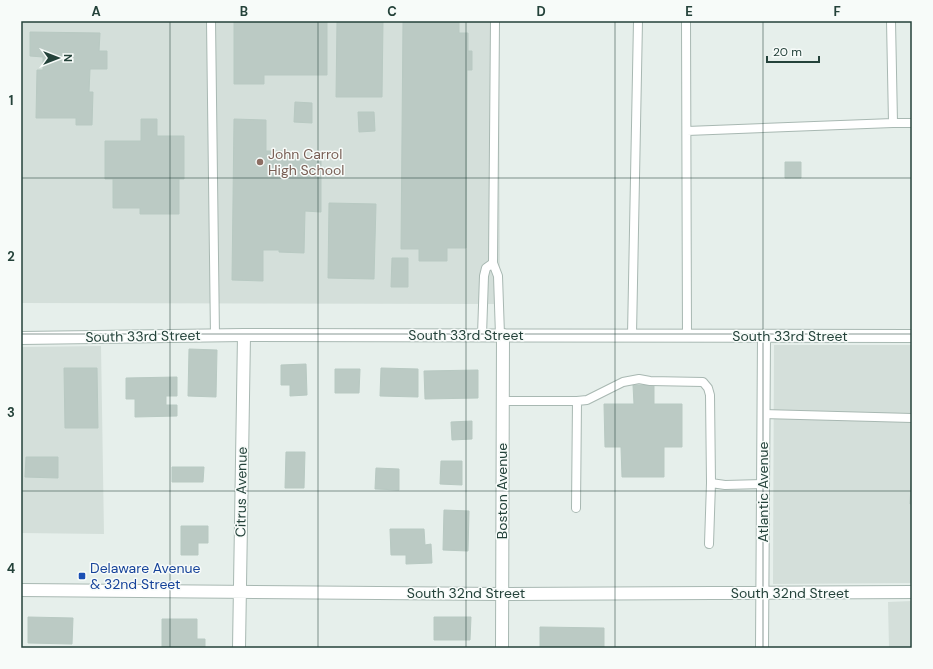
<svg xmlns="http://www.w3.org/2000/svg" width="933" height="669" viewBox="0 0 933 669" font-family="'DM Sans',sans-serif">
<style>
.built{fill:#d4dfda}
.building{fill:#bbcac4;stroke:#b8c9c2}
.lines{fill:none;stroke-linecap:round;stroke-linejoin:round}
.service-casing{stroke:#a8b8b2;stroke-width:10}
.minor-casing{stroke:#a8b8b2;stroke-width:14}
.tertiary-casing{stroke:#a8b8b2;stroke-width:14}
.service{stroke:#fff;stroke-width:8}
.minor{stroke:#fff;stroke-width:12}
.tertiary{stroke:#fff;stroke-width:12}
.grid{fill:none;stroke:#24423a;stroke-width:1;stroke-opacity:0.55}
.education-dot{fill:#8d6e63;stroke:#f7fbf9;stroke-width:1.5}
.transit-dot{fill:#1a4fb4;stroke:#f7fbf9;stroke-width:1.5}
.labels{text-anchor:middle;stroke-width:3;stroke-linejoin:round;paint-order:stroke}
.education-label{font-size:14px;fill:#785e54;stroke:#f7fbf9;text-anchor:start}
.street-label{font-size:14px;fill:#24423a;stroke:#f7fbf9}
.transit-label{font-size:14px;fill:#164399;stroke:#f7fbf9;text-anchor:start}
.neatline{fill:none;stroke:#24423a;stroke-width:1.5}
.grid-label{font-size:13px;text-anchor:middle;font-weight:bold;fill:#24423a}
</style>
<rect width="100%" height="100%" fill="#e6efeb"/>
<!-- built -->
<path class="built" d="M21 21H499L500 304 21 303Z
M774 345H912V583L773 584Z
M101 346 104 534 21 533V347Z
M912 601V648H889L888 602Z"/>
<!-- building -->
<path class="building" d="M234 21H327V75H264V84H234Z
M337 21H383L382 97H336Z
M403 21H459V33H468V51H472V70H467L466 248H447V261H419V249H401Z
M30 32 100 33 99 51H107V69H90L89 92H93L92 125H76V118H36L37 70H43V57L30 56Z
M295 102 312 103V123L294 122Z
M358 112H374L375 131 359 132Z
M141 119H157V136H184V179H179V214H140V208H113V179H105V141H141Z
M234 119 266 120V151H288V159H321V212L305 211 304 253 279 252V250H263V281L232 280Z
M785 162H801V178H785Z
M329 203 376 204 374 279 328 278Z
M392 258H408V287H391Z
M189 349 217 350 216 397 188 396Z
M306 364 307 395 290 396V385H281V365Z
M64 368H97L98 428H65Z
M381 368 418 369V397L380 396Z
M335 369H360L359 393H335Z
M478 370V398L425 399 424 371Z
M177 377V396H166V405H177V416L135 417V399H126V378Z
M633 385H654V404H682V447H664V477H622L621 447H605L604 404H634Z
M472 421V439L452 440 451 422Z
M286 452H305L304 488H285Z
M26 457H58V478L25 477Z
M441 461H462V485L440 484Z
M912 466V504H910Z
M172 467H204L203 482H172Z
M376 468 399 469V490L375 489Z
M444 510 469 511 468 551 443 550Z
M181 526H208V543H198V555H181Z
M390 529H424L425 545 431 544 432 563 406 564V555H391Z
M28 617 73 618 72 644 28 643Z
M434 617H471L470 640H434Z
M162 619H197V639H205V648H162Z
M540 627 604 628V647L540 648Z"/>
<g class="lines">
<defs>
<path id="service" d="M211 21 215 336
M495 21 493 263 498 276 500 335
M686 21 687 336
M891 21 893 123H912
M687 131 893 123
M482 335 484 276 486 268 493 263
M632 335 638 21
M503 401H577L587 400 623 382 639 379 650 381 703 382 708 388 710 395 711 483 725 485 763 484
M763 414 912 418
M576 508 577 401
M709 544 711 483"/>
<path id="minor" d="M21 590 502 594 912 592
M239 648 244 335
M502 648 503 335
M762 648 764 336"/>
<path id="tertiary" d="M21 338 244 335 912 336"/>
</defs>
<!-- service casing -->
<use href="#service" class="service-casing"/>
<!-- minor casing -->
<use href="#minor" class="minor-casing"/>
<!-- tertiary casing -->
<use href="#tertiary" class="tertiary-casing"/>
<!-- service -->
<use href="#service" class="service"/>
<!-- minor -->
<use href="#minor" class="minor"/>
<!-- tertiary -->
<use href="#tertiary" class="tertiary"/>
</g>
<!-- grid -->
<path class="grid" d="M170 21V648M318 21V648M466 21V648M615 21V648M763 21V648M21 178H912M21 334H912M21 491H912"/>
<!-- markers -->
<circle class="education-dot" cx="260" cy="162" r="4"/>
<rect class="transit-dot" x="78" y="572" width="8" height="8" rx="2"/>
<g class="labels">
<!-- education labels -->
<g class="education-label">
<text x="268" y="159">John Carrol<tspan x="268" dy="16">High School</tspan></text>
</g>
<!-- street labels -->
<g class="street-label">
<text x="466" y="340">South 33rd Street</text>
<text transform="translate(143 336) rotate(-1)" y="5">South 33rd Street</text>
<text x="790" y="341">South 33rd Street</text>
<text transform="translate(502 491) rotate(-90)" y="5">Boston Avenue</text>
<text transform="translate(241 492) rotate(-89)" y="5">Citrus Avenue</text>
<text transform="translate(763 492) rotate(-90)" y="5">Atlantic Avenue</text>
<text x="466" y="598">South 32nd Street</text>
<text x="790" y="598">South 32nd Street</text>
</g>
<!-- transit labels -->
<g class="transit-label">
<text x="90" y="573">Delaware Avenue<tspan x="90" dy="16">&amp; 32nd Street</tspan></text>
</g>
</g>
<!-- border -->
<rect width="933" height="669" fill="none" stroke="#f7fbf9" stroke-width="44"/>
<!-- north arrow -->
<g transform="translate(58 58) rotate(90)" stroke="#f7fbf9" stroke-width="3" paint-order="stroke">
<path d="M0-3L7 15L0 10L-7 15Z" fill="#24423a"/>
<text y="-6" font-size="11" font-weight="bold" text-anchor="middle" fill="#24423a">N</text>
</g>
<!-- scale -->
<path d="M767 56v6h52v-6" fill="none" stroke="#24423a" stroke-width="2"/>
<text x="773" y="56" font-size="12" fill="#24423a" stroke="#f7fbf9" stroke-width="3" paint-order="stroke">20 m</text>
<rect x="22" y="22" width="889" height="625" class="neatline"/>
<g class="grid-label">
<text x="96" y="16">A</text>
<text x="244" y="16">B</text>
<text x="392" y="16">C</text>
<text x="541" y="16">D</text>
<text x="689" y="16">E</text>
<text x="837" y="16">F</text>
<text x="11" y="105">1</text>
<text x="11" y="261">2</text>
<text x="11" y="417">3</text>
<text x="11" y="573">4</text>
</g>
</svg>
